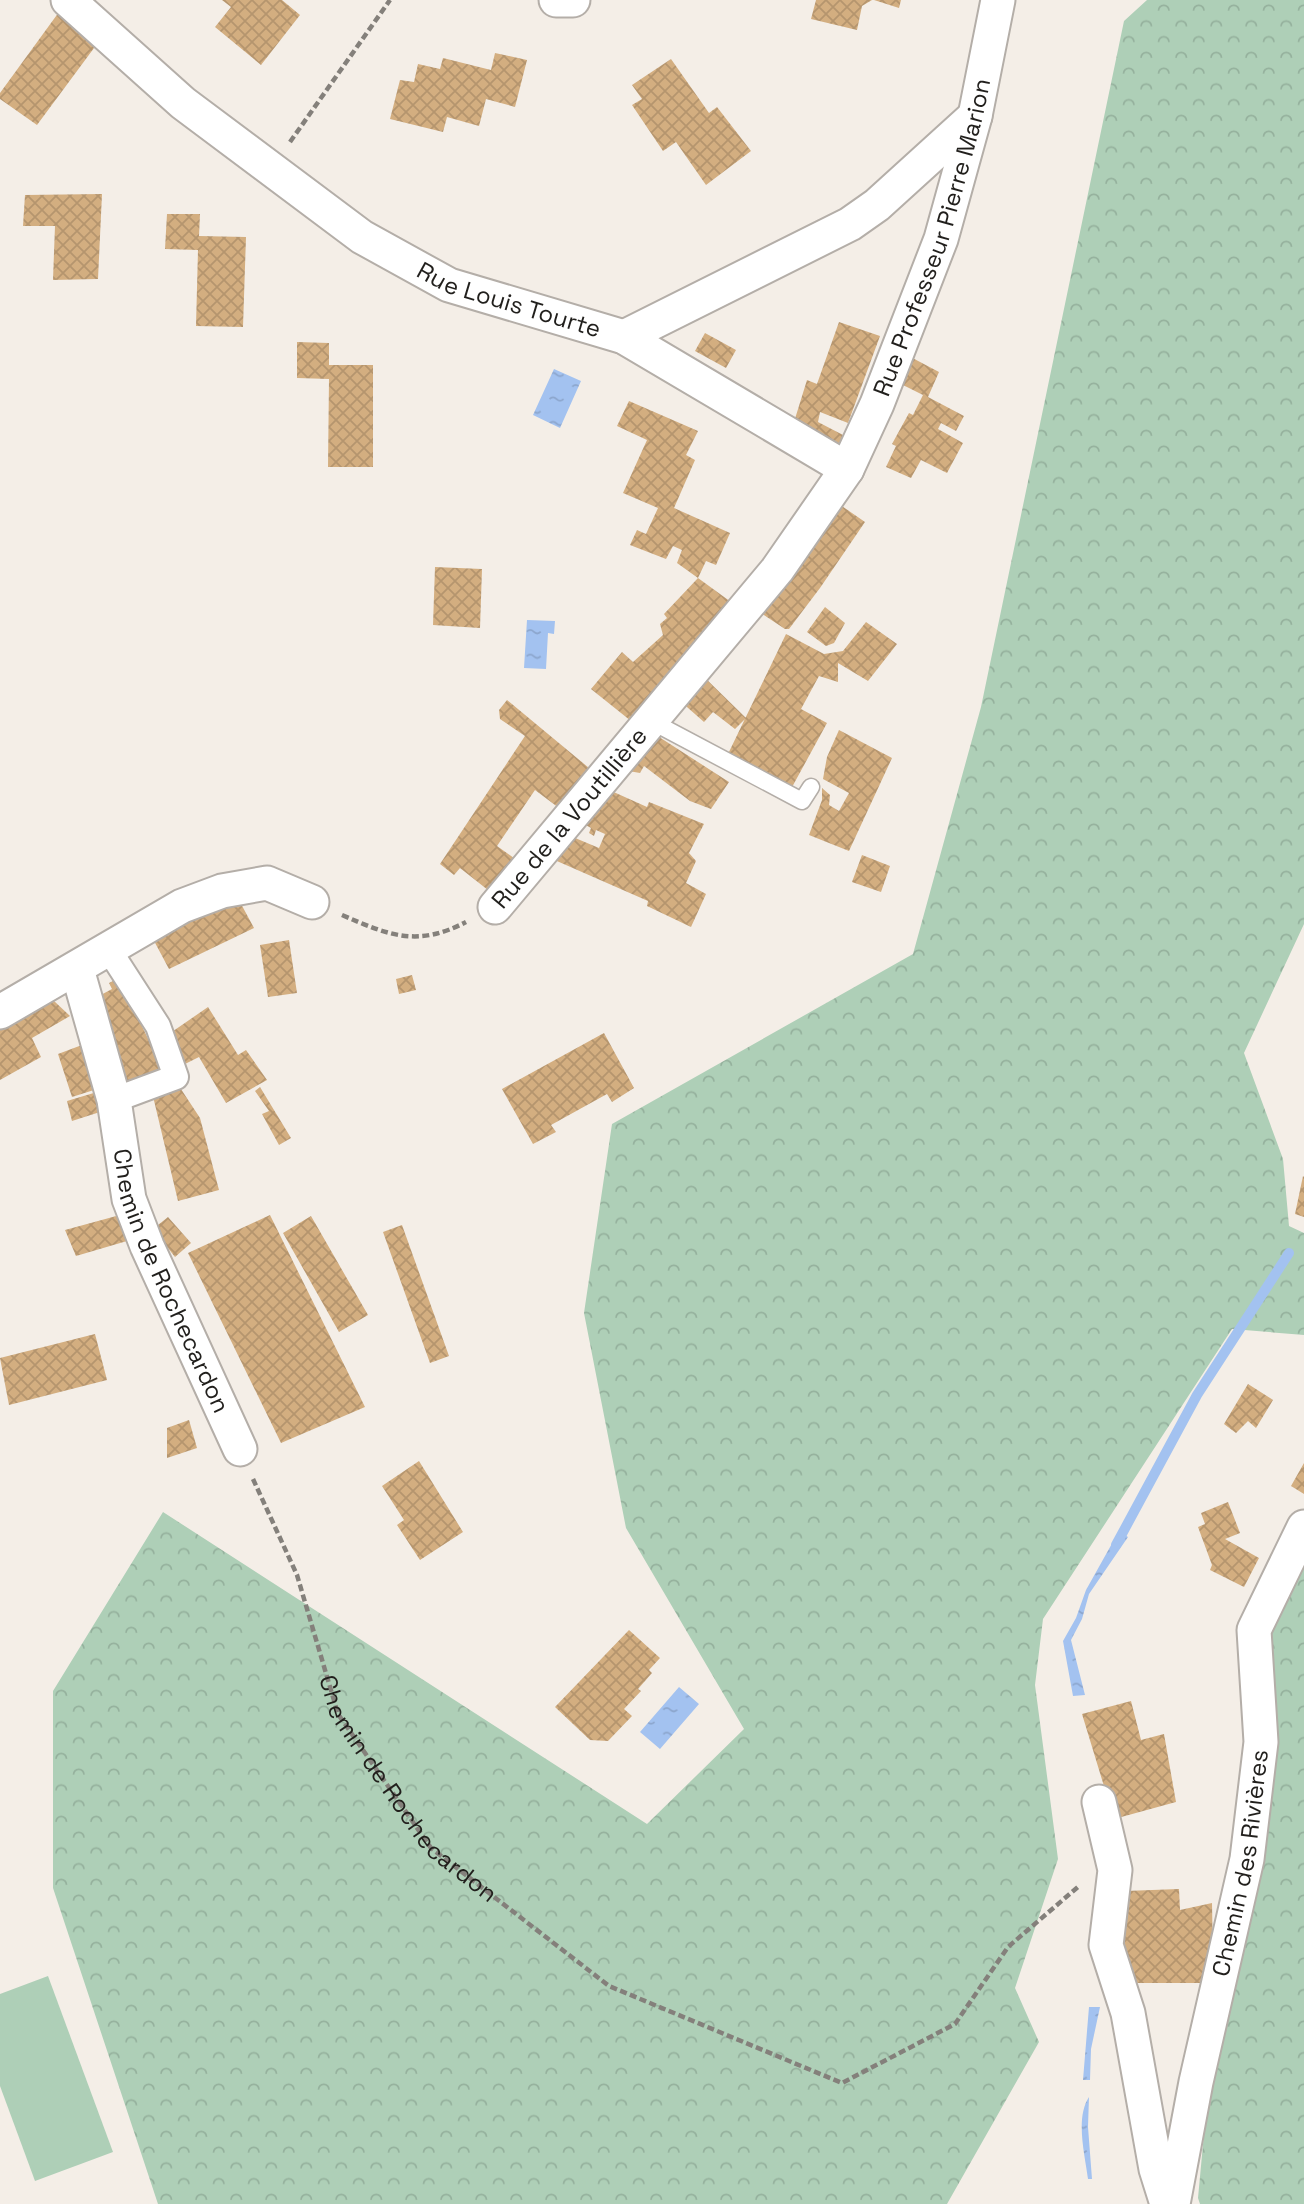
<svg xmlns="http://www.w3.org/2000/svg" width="1304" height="2204" viewBox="0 0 1304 2204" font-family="'Space Grotesk',sans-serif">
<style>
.forest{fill:url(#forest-crowns)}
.garden{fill:#aecfb7}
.water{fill:url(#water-ripples)}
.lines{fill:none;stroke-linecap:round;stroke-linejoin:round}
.stream{stroke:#a3c2f0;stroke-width:10}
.building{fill:url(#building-cross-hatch)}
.service-casing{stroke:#b4aea8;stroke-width:19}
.pedestrian-casing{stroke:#b4aea8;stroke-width:28}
.minor-casing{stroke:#b4aea8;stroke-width:37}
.path{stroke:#84807b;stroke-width:4.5;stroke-dasharray:7 3.5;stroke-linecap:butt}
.service{stroke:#fff;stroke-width:16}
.pedestrian{stroke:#fff;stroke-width:24}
.minor{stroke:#fff;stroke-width:33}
.labels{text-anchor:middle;stroke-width:6;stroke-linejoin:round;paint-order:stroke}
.street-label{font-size:24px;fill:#211f1c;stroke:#fff}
</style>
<defs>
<pattern id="forest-crowns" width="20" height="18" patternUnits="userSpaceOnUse" patternTransform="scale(1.75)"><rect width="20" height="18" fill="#aecfb7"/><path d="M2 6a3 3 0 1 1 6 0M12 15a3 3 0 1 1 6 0" fill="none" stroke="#95b19d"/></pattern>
<pattern id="water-ripples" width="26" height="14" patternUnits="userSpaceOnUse" patternTransform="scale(1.75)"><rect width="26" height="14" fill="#a3c2f0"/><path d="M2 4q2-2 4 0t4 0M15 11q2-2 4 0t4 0" fill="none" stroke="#8ca6cd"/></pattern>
<pattern id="building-cross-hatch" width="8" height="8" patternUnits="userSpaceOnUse" patternTransform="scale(1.75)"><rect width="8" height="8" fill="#d3ae80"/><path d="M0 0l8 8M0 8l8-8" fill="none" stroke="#b5956e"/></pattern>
</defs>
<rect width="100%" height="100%" fill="#f4eee7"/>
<!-- forest -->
<path class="forest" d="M1147 0H1304V924L1244 1053 1283 1159 1289 1226 1304 1233V1335L1232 1329 1043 1619 1035 1685 1058 1859 1015 1988 1039 2042 947 2204H158L53 1888V1691L163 1512 647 1824 744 1729 626 1528 584 1313 612 1124 913 954 981 707 1124 21Z
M1304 1554V2204H1200L1198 2198 1209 2080 1268 1630Z"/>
<!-- garden -->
<path class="garden" d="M48 1976 113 2152 35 2181 0 2086V1994Z"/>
<!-- water -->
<path class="water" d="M554 369 581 381 560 428 533 415Z
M527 620 555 621 554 634 548 633 546 669 524 668Z
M1119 1531 1128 1537 1089 1594 1082 1619 1071 1640 1085 1695 1073 1696 1063 1641 1076 1618 1086 1590Z
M679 1687 699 1704 660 1749 640 1732Z
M1089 2007H1100L1091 2049 1090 2080H1083Z
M1089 2097 1088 2127 1092 2179H1088C1085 2155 1075 2118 1089 2097Z"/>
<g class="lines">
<!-- stream -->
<path class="stream" d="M1116 1545 1197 1395 1289 1253"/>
</g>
<!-- building -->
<path class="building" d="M222 0H282L300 15 261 65 215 27 231 7Z
M816 0H872L862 6 857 30 811 19Z
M874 0H901L899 8Z
M59 12 97 44 37 125 0 99V93Z
M495 53 527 60 515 107 486 99 479 126 447 117 443 132 390 119 400 80 414 82 418 64 440 69 443 58 491 70Z
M671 59 709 113 717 107 751 151 706 185 676 142 663 151 632 105 642 99 632 85Z
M102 194 98 279 53 280 55 226H23L25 195Z
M167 214H200L199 236 246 237 243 327 196 326 198 250 165 249Z
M839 322 880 336 848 423 820 412 818 422 843 435 838 446 794 422 807 380 817 384Z
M705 333 736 350 726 368 695 351Z
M297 342 329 343V365H373V467H328L329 379 297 378Z
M903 353 939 372 928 397 964 416 956 431 941 423 938 429 963 443 947 473 921 460 911 478 886 467 896 446 892 444 909 413 913 415 923 395 893 380Z
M629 401 698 431 686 455 695 460 674 508 730 533 716 565 706 561 698 578 677 563 682 550 673 546 666 559 630 545 637 530 646 534 658 508 623 493 647 440 617 426Z
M836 502 865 522 820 588 789 629H785L755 609Z
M435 567 482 569 480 628 433 625Z
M698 578 731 602 693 650 668 673 631 721 591 689 622 652 633 662 663 635 660 624 667 618 664 614Z
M825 607 845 623 834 643 826 646 807 632Z
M866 622 897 644 868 681 838 663V682L819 676 801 709 827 723 791 789 728 754 786 634 824 654 843 651Z
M699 672 746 718 735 729 713 712 704 722 679 700Z
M507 700 589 768 559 808 535 790 497 846 518 861 493 894 460 868 454 875 440 864 525 736 500 719 499 710Z
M839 730 892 758 849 851 809 835 822 800V788L830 795 829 805 839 811 849 793 823 779 827 757Z
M656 735 729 782 711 809 690 801 644 766 640 773 623 770Z
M607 789 647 807 649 802 704 824 689 853 696 861 686 883 706 894 691 927 647 906 648 901 550 858 568 835 599 848 605 834 596 830 594 836 589 833 591 828 584 824Z
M862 855 890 866 881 892 852 882Z
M240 902 254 928 169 969 153 939 213 909Z
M289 940 297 993 268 997 260 945Z
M412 975 416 990 399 994 396 979Z
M119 978 164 1072 123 1084 97 997 112 989 109 983Z
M53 1000 70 1016 32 1038 41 1057 0 1080V1030L12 1020Z
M208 1007 238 1055 246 1050 267 1080 226 1103 199 1057 181 1066 166 1036Z
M604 1033 634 1088 612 1102 607 1094 551 1125 556 1132 533 1144 502 1089Z
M82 1045 97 1089 72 1097 58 1054Z
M175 1080 200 1118 219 1190 178 1201 151 1088Z
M260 1087 291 1138 279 1145 262 1114 269 1111 255 1091Z
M97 1092 100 1112 72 1121 67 1101Z
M1303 1176 1304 1177V1217L1295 1214Z
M120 1215 127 1241 76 1256 65 1230Z
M270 1215 365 1407 281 1443 188 1253Z
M311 1216 368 1315 339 1332 283 1233Z
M168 1217 191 1243 175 1257 153 1229Z
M402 1225 449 1356 430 1363 383 1232Z
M95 1334 107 1380 9 1405 0 1358Z
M1248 1384 1273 1400 1256 1428 1248 1421 1236 1433 1224 1424Z
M189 1420 197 1448 167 1458V1428Z
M419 1461 463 1532 420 1560 397 1525 404 1520 382 1486Z
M1304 1463V1494L1291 1486Z
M1228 1502 1240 1533 1225 1539 1259 1558 1244 1587 1210 1570 1212 1565 1198 1527 1205 1524 1201 1513Z
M629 1630 660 1658 649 1670 652 1673 638 1689 641 1691 624 1709 632 1716 608 1741 590 1740 555 1707Z
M1131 1701 1141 1740 1164 1734 1176 1802 1114 1819 1082 1714Z
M1179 1889 1180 1910 1212 1903 1213 1959H1208L1201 1983H1129L1121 1963 1125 1891Z"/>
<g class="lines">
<defs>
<path id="service" d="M651 721 802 801 811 787"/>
<path id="pedestrian" d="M109 950 158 1026 176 1077 114 1100"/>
<g id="minor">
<path id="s2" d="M68 0 183 103 362 237 449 285 624 337 847 469"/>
<path d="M556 0H573"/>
<path d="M624 337 850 224 877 205 975 116"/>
<path id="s3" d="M495 907 777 570 847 469 877 404 941 239 975 116 998 0"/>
<path id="s4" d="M77 969 114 1100 129 1199 147 1246 240 1449"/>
<path d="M0 1012 182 906 222 891 267 883 312 902"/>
<path d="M1099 1802 1115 1870 1106 1945 1128 2013 1156 2169 1167 2204"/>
<path id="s5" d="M1173 2204 1196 2082 1247 1859 1261 1742 1254 1630 1304 1527"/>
</g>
</defs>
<!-- service casing -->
<use href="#service" class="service-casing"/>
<!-- pedestrian casing -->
<use href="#pedestrian" class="pedestrian-casing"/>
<!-- minor casing -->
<use href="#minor" class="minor-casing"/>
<!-- path -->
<g class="path">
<path d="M290 142 390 0"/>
<path d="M342 915C390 936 418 947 466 922"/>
<path id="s1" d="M253 1479 297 1575 338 1714 431 1848 609 1986 842 2083 955 2024 1008 1947 1079 1886"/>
</g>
<!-- service -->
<use href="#service" class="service"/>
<!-- pedestrian -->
<use href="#pedestrian" class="pedestrian"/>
<!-- minor -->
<use href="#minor" class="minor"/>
</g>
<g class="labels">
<!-- street labels -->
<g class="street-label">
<text dy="8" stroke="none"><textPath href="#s3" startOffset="810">Rue Professeur Pierre Marion</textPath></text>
<text dy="8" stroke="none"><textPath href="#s2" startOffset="539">Rue Louis Tourte</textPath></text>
<text dy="8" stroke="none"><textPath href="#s3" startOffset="116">Rue de la Voutillière</textPath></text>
<text dy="8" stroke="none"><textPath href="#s4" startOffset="327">Chemin de Rochecardon</textPath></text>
<text dy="8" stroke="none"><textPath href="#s1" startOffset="352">Chemin de Rochecardon</textPath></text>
<text dy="8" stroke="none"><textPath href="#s5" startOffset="348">Chemin des Rivières</textPath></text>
</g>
</g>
</svg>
